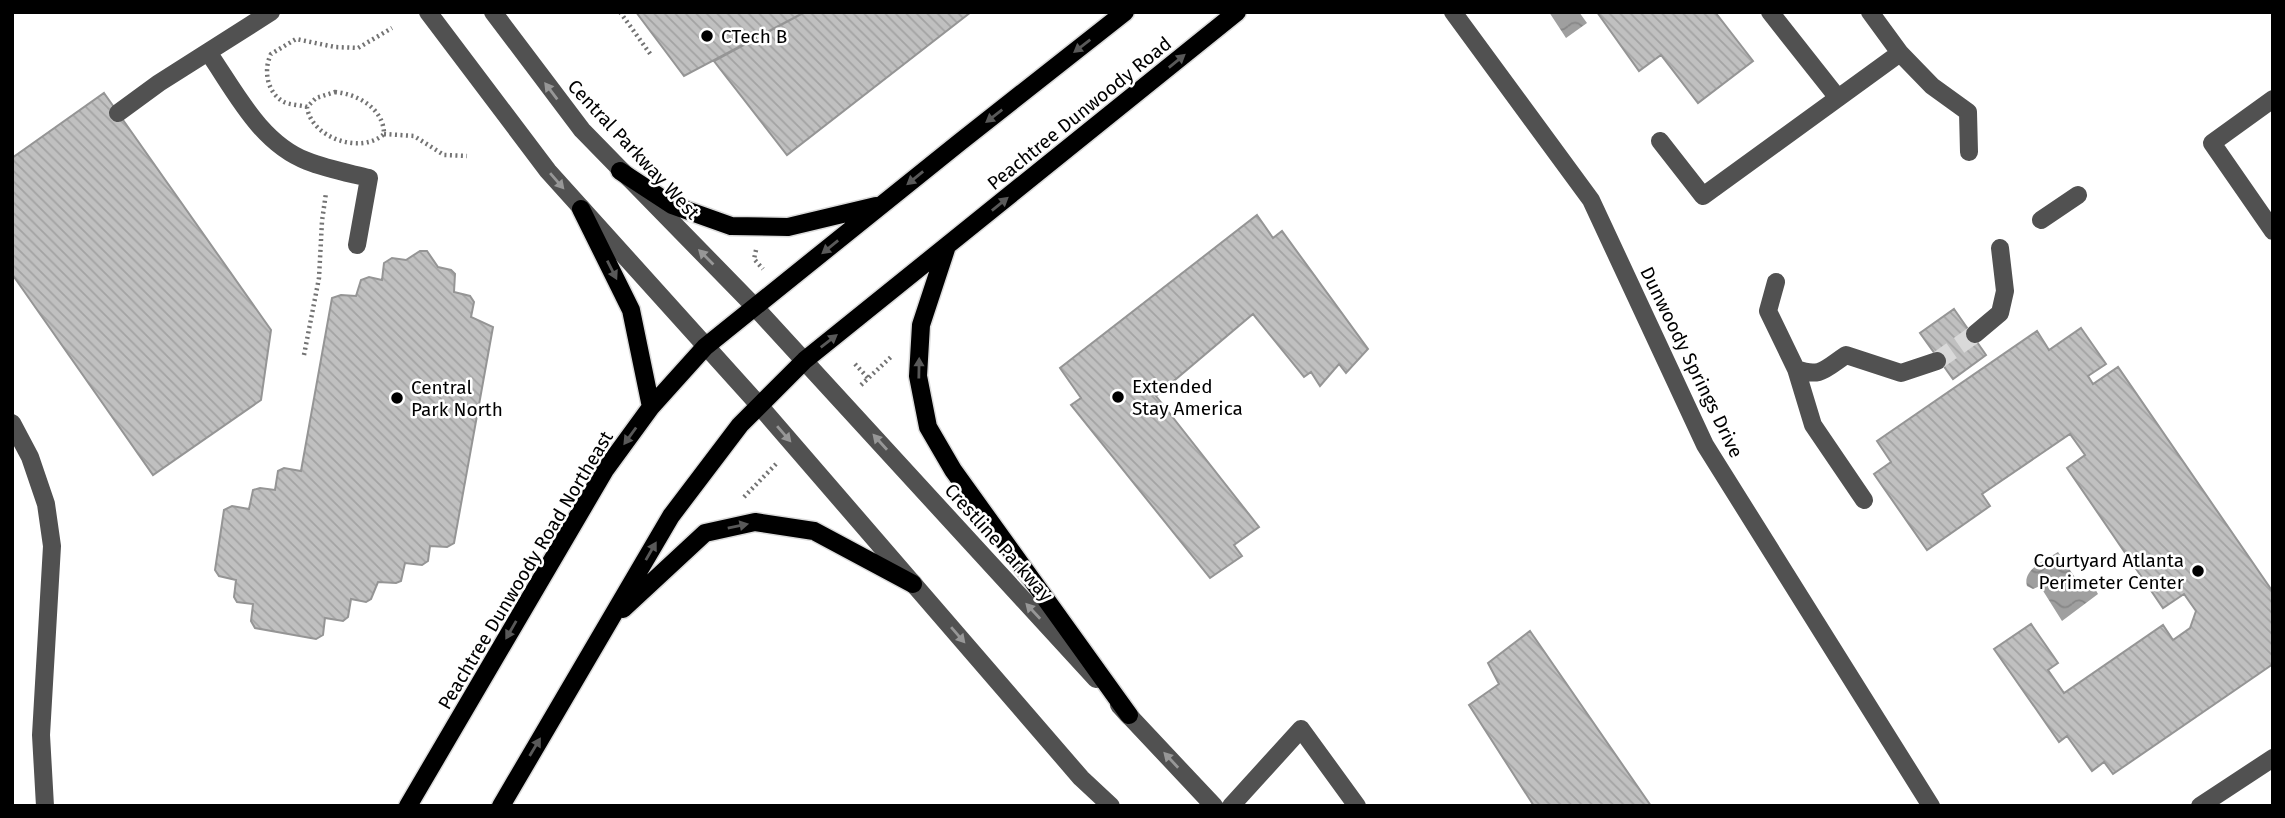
<svg xmlns="http://www.w3.org/2000/svg" width="2285" height="818" viewBox="0 0 2285 818" font-family="'Fira Sans',sans-serif">
<style>
.water{fill:url(#water-waves)}
.building{fill:url(#building-back-hatch);stroke:#959595;stroke-width:2}
.lines{fill:none;stroke-linecap:round;stroke-linejoin:round}
.minor-tunnel{stroke:#d9d9d9;stroke-width:18;stroke-dasharray:18 9;stroke-linecap:butt}
.major-casing{stroke:#dbdbdb;stroke-width:21}
.path{stroke:#737373;stroke-width:4.5;stroke-dasharray:2 3.5;stroke-linecap:butt}
.minor{stroke:#515151;stroke-width:18}
.major{stroke:#000;stroke-width:18}
.oneway{fill:#595959}
.oneway2{fill:#979797}
.poi-dot{fill:#000;stroke:#fff;stroke-width:2.5}
.labels{text-anchor:middle;stroke-width:5;stroke-linejoin:round;paint-order:stroke}
.poi-label{font-size:19px;fill:#000;stroke:#fff;text-anchor:start}
.street-label{font-size:19px;fill:#000;stroke:#fff}
</style>
<defs>
<pattern id="water-waves" width="16" height="10" patternUnits="userSpaceOnUse" patternTransform="scale(1.75)"><rect width="16" height="10" fill="#9f9f9f"/><path d="M0 5q4-4 8 0t8 0" fill="none" stroke="#878787"/></pattern>
<pattern id="building-back-hatch" width="6" height="6" patternUnits="userSpaceOnUse" patternTransform="scale(1.75)"><rect width="6" height="6" fill="#c0c0c0"/><path d="M-1 5l2 2M0 0l6 6M5-1l2 2" fill="none" stroke="#a3a3a3"/></pattern>
</defs>
<rect width="100%" height="100%" fill="#fff"/>
<!-- water -->
<path class="water" d="M1549 12H1579L1587 23 1566 38Z
M2058 552 2080 585 2087 583 2094 587 2098 594 2062 621 2040 586 2033 589 2027 586C2022 569 2046 560 2058 552Z"/>
<!-- building -->
<path class="building" d="M636 12H805L684 76Z
M805 12H971L787 155 714 61Z
M1597 12H1715L1753 61 1698 103 1661 55 1639 71Z
M104 93 271 330 261 400 153 475 12 274V158Z
M1257 215 1273 238 1282 231 1368 349 1346 373 1339 364 1320 386 1311 372 1304 377 1253 314 1156 396 1259 527 1234 545 1242 556 1210 578 1071 405 1081 398 1060 368Z
M420 251H427L438 267 451 270 455 274 454 292 470 296 474 302 471 317 493 327 454 543 447 547 430 546 428 561 422 565 405 563 401 581 396 583 378 582 371 599 366 602 351 599 348 617 343 621 325 618 323 635 316 639 255 628 251 621 253 604 237 602 234 597 236 580 219 576 215 570 224 510 232 506 249 509 253 490 260 488 275 490 278 471 284 468 301 471 332 298 341 295 356 296 361 280 369 277 382 280 384 263 392 258 406 260Z
M1954 309 1986 355 1953 379 1920 333Z
M2081 328 2106 364 2088 376 2093 384 2118 367 2273 592V664L2113 774 2104 762 2092 771 2067 736 2059 742 1994 649 2031 624 2058 663 2048 670 2064 693 2163 625 2173 640 2190 628 2196 611 2184 594 2163 608 2067 468 2085 455 2070 434 1982 494 1990 506 1927 550 1874 474 1891 462 1877 441 2037 331 2049 350Z
M1530 631 1651 806H1534L1469 705 1499 684 1488 663Z"/>
<g class="lines">
<!-- minor-tunnel -->
<path class="minor-tunnel" d="M1937 361 1975 334"/>
<defs>
<path id="major" d="M620 171 672 205 731 226 788 227 876 206
M581 209 631 310 651 407
M947 246 921 325 918 376 928 427 953 470 1129 715
M623 609 705 533 755 522 814 531 913 584
M408 806 605 470 651 407 705 347 960 142 1125 12
M501 806 671 516 740 425 805 360 1237 12"/>
</defs>
<!-- major casing -->
<use href="#major" class="major-casing"/>
<!-- path -->
<path class="path" d="M620 12 651 55
M335 92C358 94 384 109 384 134 361 155 311 138 307 107L316 98Z
M307 107C300 105 290 105 284 102 267 93 263 70 271 54L296 39 335 47 358 48 392 28
M384 134 414 136 444 155 467 156
M756 250 754 259 763 269
M304 355 319 278 322 221 326 193
M855 364 868 378
M861 385 893 355
M744 497 776 464"/>
<!-- minor -->
<path class="minor" d="M428 12 548 171 758 404 1081 778 1111 806
M493 12 582 130 754 306 1096 679
M1453 12 1591 200 1705 445 1931 806
M1770 12 1838 98
M1870 12 1900 53 1932 86 1968 112 1969 152
M208 52C235 91 260 143 307 161 327 169 349 173 369 178L357 245
M2273 99 2212 143 2273 231
M118 113 159 83 271 12
M1660 141 1703 196 1900 53
M2041 220 2078 195
M1776 282 1768 311 1796 369C1821 378 1825 369 1846 355L1901 373 1937 361
M1975 334 2000 313 2005 291 2000 248
M1796 369 1813 425 1864 500
M12 423 30 457 46 504 52 546 41 735 45 806
M1119 705 1214 806
M1231 806 1301 729 1357 806
M2200 806 2273 758"/>
<!-- major -->
<use href="#major" class="major"/>
</g>
<!-- one-way arrows -->
<defs><path id="oneway-solid" d="M-6-.8H1V-3.2L6.5 0L1 3.2V.8H-6Z" transform="scale(1.75)"/></defs>
<g class="oneway">
<use href="#oneway-solid" transform="translate(1082 46) rotate(142)"/>
<use href="#oneway-solid" transform="translate(1177 61) rotate(-39)"/>
<use href="#oneway-solid" transform="translate(994 116) rotate(142)"/>
<use href="#oneway-solid" transform="translate(915 178) rotate(141)"/>
<use href="#oneway-solid" transform="translate(1000 204) rotate(-39)"/>
<use href="#oneway-solid" transform="translate(830 247) rotate(141)"/>
<use href="#oneway-solid" transform="translate(612 270) rotate(63)"/>
<use href="#oneway-solid" transform="translate(829 341) rotate(-38)"/>
<use href="#oneway-solid" transform="translate(919 368) rotate(-89)"/>
<use href="#oneway-solid" transform="translate(630 436) rotate(126)"/>
<use href="#oneway-solid" transform="translate(738 526) rotate(-12)"/>
<use href="#oneway-solid" transform="translate(651 551) rotate(-60)"/>
<use href="#oneway-solid" transform="translate(511 630) rotate(120)"/>
<use href="#oneway-solid" transform="translate(535 747) rotate(-59)"/>
</g>
<g class="oneway2">
<use href="#oneway-solid" transform="translate(551 91) rotate(-127)"/>
<use href="#oneway-solid" transform="translate(557 181) rotate(49)"/>
<use href="#oneway-solid" transform="translate(706 257) rotate(-135)"/>
<use href="#oneway-solid" transform="translate(784 434) rotate(49)"/>
<use href="#oneway-solid" transform="translate(880 442) rotate(-132)"/>
<use href="#oneway-solid" transform="translate(1033 611) rotate(-133)"/>
<use href="#oneway-solid" transform="translate(958 635) rotate(49)"/>
<use href="#oneway-solid" transform="translate(1171 760) rotate(-133)"/>
</g>
<!-- markers -->
<g class="poi-dot">
<circle cx="707" cy="36" r="7"/>
<circle cx="1118" cy="397" r="7"/>
<circle cx="397" cy="398" r="7"/>
<circle cx="2198" cy="571" r="7"/>
</g>
<g class="labels">
<!-- poi labels -->
<g class="poi-label">
<text x="721" y="43">CTech B</text>
<text x="1132" y="393">Extended<tspan x="1132" dy="22">Stay America</tspan></text>
<text x="411" y="394">Central<tspan x="411" dy="22">Park North</tspan></text>
<text x="2184" y="567" text-anchor="end">Courtyard Atlanta<tspan x="2184" dy="22">Perimeter Center</tspan></text>
</g>
<!-- street labels -->
<g class="street-label">
<text transform="translate(1079 113) rotate(-39)" y="7">Peachtree Dunwoody Road</text>
<text transform="translate(634 149) rotate(47)" y="7">Central Parkway West</text>
<text transform="translate(1692 362) rotate(64)" y="7">Dunwoody Springs Drive</text>
<text transform="translate(999 542) rotate(48)" y="7">Crestline Parkway</text>
<text transform="translate(525 570) rotate(-59)" y="7">Peachtree Dunwoody Road Northeast</text>
</g>
</g>
<!-- border -->
<rect width="2285" height="818" fill="none" stroke="#000000" stroke-width="28"/>
</svg>
